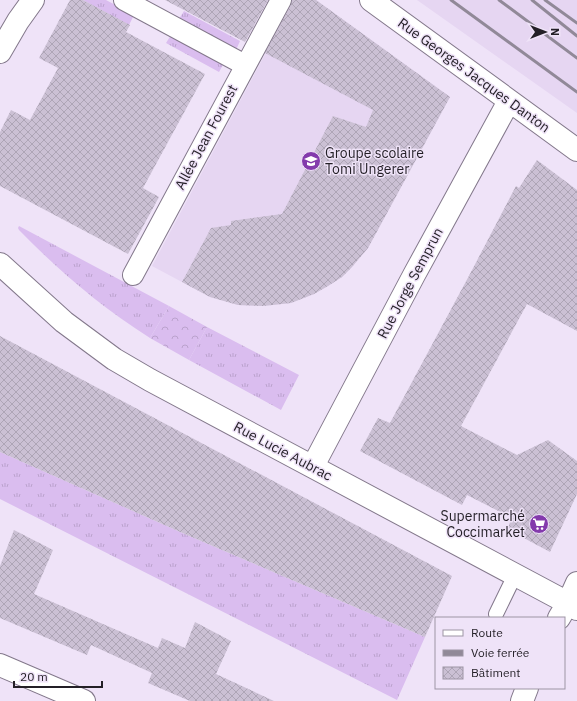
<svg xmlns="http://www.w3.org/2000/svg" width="577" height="701" viewBox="0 0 577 701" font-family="'IBM Plex Sans',sans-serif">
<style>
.built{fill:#e6d6f2}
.grass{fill:url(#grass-tufts)}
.park{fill:url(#park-crowns)}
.building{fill:url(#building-cross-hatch)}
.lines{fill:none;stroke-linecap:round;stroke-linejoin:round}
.service-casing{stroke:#83788b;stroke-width:16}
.pedestrian-casing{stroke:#83788b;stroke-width:22}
.minor-casing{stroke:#83788b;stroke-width:24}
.secondary-casing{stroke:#83788b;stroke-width:24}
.service{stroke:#fff;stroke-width:14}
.pedestrian{stroke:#fff;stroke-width:20}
.minor{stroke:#fff;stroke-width:22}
.secondary{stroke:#fff;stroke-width:22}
.rail{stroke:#918998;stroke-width:3}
.labels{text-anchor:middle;stroke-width:3;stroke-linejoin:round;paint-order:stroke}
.street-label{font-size:14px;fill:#231f26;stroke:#efe3f8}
.poi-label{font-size:14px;fill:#231f26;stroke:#efe3f8;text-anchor:start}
</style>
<defs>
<pattern id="grass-tufts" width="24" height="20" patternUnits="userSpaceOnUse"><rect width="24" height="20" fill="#dabdef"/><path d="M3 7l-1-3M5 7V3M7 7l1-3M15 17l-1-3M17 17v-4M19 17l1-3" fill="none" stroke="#bba2cd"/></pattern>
<pattern id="park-crowns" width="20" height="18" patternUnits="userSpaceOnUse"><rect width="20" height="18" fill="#dabdef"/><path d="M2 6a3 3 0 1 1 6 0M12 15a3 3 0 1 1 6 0" fill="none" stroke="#bba2cd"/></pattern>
<pattern id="building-cross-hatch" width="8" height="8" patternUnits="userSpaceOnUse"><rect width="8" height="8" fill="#cbc0d4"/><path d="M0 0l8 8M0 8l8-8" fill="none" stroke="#aea5b6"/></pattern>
</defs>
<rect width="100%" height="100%" fill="#efe3f8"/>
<!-- built -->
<path class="built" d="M294 0H316L450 97 368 248 352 267 342 277 328 286 314 294 291 303 263 306 238 305 210 297 152 266Z
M417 0H577V113Z"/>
<!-- grass -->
<path class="grass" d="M83 0H106L134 15 129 25Z
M184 11 240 41 236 50 179 19Z
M171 35 224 63 219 72 166 43Z
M19 226 169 306 150 338C100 306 60 272 19 230L18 228Z
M207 327 299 375 281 410 189 360Z
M0 452 187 535 425 637 397 700 0 499Z"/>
<!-- park -->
<path class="park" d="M169 306 207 327 189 360 150 338Z"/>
<!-- building -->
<path class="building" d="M70 0H83L130 25 126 32 205 74 143 188 159 197 128 254 0 186V132L11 110 30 120 58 68 39 58Z
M165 0H268L245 42Z
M292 0H316L450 97 368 248 352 267 342 277 328 286 314 294 291 303 263 306 238 305 210 297 182 282 211 228 231 225V221L282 214 333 116 366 127 373 110 265 53 291 5Z
M537 160 577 190V331L527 304 461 426 517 455 548 440 577 461V494L550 552 507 529 512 518 467 495 462 505 360 451 378 418 390 423 471 272 516 186 519 188Z
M0 336 452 576 425 637 187 535 0 452Z
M14 530 53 550 34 594 158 648 162 638 185 648 195 622 231 641 216 674 274 701H190L148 683 152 673 91 645 87 655 0 618V566Z"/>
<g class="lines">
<defs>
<path id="service" d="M496 614 515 575"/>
<path id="pedestrian" d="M124 0 245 65
M133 275 281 0"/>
<path id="minor" d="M371 0 577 150
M0 52 18 21 33 0
M0 264 64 322 114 359 150 380 568 603 559 618
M313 466 414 275 509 101
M577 583 568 603 577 609
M522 701 527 688"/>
<path id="secondary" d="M0 665 84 701"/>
</defs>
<!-- service casing -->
<use href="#service" class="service-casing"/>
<!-- pedestrian casing -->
<use href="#pedestrian" class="pedestrian-casing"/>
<!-- minor casing -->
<use href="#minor" class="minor-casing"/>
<!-- secondary casing -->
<use href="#secondary" class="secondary-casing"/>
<!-- service -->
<use href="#service" class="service"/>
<!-- pedestrian -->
<use href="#pedestrian" class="pedestrian"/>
<!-- minor -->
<use href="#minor" class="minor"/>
<!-- secondary -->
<use href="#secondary" class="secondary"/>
<!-- rail -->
<path class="rail" d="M451 0 577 92
M499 0 577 58
M532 0 577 36
M545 0 577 23"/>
</g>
<!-- icons -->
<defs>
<symbol id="school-disc" viewBox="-11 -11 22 22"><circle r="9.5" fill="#833aac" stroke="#efe3f8"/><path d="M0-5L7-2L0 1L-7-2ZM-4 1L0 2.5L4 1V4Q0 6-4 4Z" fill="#fff"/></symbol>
<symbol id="supermarket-disc" viewBox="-11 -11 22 22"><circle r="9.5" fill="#833aac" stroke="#efe3f8"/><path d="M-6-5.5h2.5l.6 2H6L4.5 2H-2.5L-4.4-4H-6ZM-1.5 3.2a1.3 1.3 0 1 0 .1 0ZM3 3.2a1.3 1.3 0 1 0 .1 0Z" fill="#fff"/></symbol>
</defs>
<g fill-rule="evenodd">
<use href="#school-disc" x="300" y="150" width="22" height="22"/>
<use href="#supermarket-disc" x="528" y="513" width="22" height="22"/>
</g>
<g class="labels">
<!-- street labels -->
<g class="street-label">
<text transform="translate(474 75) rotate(36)" y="5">Rue Georges Jacques Danton</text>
<text transform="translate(206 137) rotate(-62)" y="5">Allée Jean Fourest</text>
<text transform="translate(410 283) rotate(-62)" y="5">Rue Jorge Semprun</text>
<text transform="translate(283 451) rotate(28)" y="5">Rue Lucie Aubrac</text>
</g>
<!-- poi labels -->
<g class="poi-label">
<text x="325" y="158">Groupe scolaire<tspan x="325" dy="16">Tomi Ungerer</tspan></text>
<text x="525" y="521" text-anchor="end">Supermarché<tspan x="525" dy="16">Coccimarket</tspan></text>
</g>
</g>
<!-- legend -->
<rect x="435" y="617" width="130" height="72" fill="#efe3f8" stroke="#9d95a4"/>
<rect x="443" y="630" width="20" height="6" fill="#ffffff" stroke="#9d95a4"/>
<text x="471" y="637" font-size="12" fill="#231f26">Route</text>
<rect x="443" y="650" width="20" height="6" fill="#918998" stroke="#9d95a4"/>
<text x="471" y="657" font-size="12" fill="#231f26">Voie ferrée</text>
<rect x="443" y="667" width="20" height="12" fill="url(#building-cross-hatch)" stroke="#9d95a4"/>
<text x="471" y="677" font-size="12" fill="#231f26">Bâtiment</text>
<!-- north arrow -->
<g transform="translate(545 32) rotate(90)" stroke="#efe3f8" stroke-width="3" paint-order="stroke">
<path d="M0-3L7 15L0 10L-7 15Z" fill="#231f26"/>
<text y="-6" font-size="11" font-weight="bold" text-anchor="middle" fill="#231f26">N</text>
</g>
<!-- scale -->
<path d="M14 681v6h88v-6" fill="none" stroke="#231f26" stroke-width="2"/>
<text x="20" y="681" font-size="12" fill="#231f26" stroke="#efe3f8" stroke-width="3" paint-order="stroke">20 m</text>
</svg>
